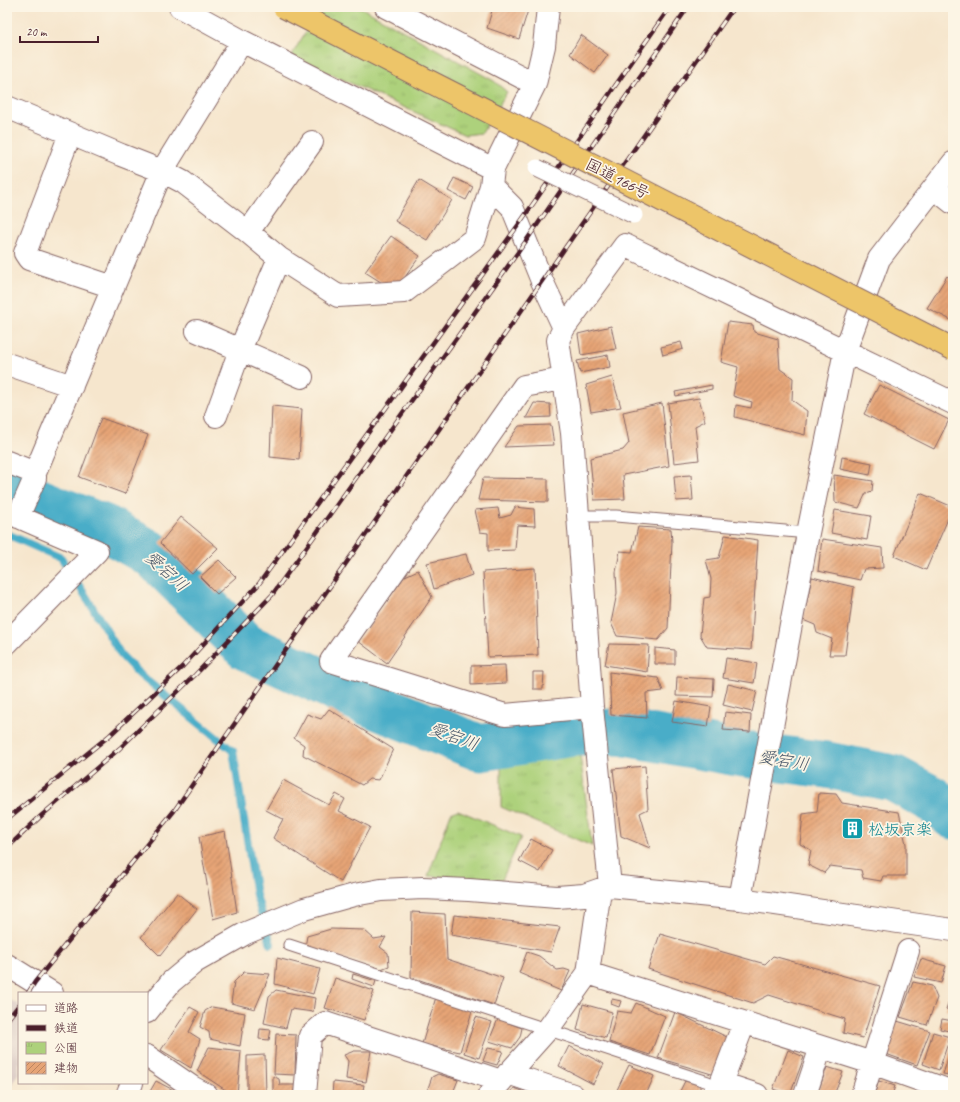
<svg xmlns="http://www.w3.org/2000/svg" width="960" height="1102" viewBox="0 0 960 1102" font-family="Caveat,'Klee One',sans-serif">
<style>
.industrial{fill:#d1bfbd}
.park{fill:url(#park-tufts);stroke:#7c7853}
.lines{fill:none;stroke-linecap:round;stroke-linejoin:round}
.stream{stroke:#49adc8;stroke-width:8}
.river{stroke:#49adc8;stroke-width:47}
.building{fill:url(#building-hatch)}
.service-casing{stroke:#866564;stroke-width:13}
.minor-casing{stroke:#866564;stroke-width:24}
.service{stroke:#fff;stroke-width:11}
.minor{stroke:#fff;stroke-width:22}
.rail-casing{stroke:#4a1f2b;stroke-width:4.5}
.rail{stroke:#fcf5e5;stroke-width:3;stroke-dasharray:9;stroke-linecap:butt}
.pedestrian-bridge-casing{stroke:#866564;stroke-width:19;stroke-linecap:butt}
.trunk-bridge-casing{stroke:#866564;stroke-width:24;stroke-linecap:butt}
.pedestrian-bridge{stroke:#fff;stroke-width:17}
.trunk-bridge{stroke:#edc569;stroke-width:22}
.labels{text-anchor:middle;stroke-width:3.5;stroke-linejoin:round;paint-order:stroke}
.street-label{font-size:16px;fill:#4a1f2b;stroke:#fcf5e5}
.culture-label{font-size:16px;fill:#0d838f;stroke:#fcf5e5;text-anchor:start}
.water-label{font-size:17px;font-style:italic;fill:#4a586a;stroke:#fcf5e5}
</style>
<defs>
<pattern id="park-tufts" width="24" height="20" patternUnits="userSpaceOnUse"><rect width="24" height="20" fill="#add17b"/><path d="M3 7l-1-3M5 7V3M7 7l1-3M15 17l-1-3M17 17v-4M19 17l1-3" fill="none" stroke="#96b36a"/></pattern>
<pattern id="building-hatch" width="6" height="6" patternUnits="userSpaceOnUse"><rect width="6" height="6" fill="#e6a476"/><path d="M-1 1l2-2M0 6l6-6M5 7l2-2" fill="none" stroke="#bc8561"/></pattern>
</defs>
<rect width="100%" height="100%" fill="#fcf5e5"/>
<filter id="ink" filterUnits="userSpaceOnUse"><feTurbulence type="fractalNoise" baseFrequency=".025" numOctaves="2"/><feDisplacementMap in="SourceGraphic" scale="8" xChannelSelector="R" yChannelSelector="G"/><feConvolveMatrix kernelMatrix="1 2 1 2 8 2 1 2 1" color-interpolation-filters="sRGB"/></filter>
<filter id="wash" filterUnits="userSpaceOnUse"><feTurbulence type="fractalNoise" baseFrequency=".012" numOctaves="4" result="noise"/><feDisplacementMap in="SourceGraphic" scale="16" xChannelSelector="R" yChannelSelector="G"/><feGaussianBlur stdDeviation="0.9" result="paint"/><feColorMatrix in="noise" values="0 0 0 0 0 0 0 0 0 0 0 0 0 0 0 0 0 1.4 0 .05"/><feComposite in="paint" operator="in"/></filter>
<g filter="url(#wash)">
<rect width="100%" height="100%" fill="#f6e6cd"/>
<!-- industrial -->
<path class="industrial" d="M7 998 19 1005V1072L7 1093Z"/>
<!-- park -->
<path class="park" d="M321 7H360L494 81 507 92 482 133 465 135 291 56Z
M580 755 592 846 501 807V758Z
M458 810 521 837 501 882 428 876 451 813Z"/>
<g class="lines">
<!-- stream -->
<path class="stream" d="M7 534 61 558 87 598 121 655 140 675 233 751 256 895 271 944"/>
<!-- river -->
<path class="river" d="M7 489 105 528 153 555 246 647 369 703 480 748 573 733 620 732 744 754 827 765 893 778 932 799 953 816"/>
</g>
<g id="blocks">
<!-- building -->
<path class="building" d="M493 7H529L519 39 487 28Z
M581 35 608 55 595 73 570 54Z
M454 178 473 187 466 200 448 191Z
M419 180 452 200 427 240 395 221Z
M391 236 420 256 395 291 365 272Z
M947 276 953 281V321L927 308Z
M728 322 753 325 754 332 778 339 780 369 793 378 792 400 807 411 805 435 735 417 736 405 751 408 752 402 733 396 738 367 721 362Z
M611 326 616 349 581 355 578 334Z
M681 342 683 349 663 355 661 347Z
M608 355 610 367 580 373 577 361Z
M612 377 621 407 591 412 586 385Z
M712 385V389L676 396 675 392Z
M879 385 949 420 934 449 864 414Z
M699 398 705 421 695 426 699 460 674 463 668 403Z
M534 403 550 404 551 417 526 418Z
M662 403 669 466 623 475 625 499 594 500 590 458 623 450 629 443 623 412Z
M272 406 302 409 299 460 270 457Z
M101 418 148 435 125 494 79 477Z
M551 425 554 445 504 447 519 426Z
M842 457 872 463 870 475 840 469Z
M691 475 693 500 676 501 674 476Z
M834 475 873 481 872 491 866 493 859 508 835 502Z
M483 478 548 479V502L478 500Z
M920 493 953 507 926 570 894 556Z
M515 507 534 509 535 526 517 525 515 550 488 551V533L480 532 475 510 498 508 500 518 511 515Z
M835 510 871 516 867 540 831 533Z
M181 517 218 548 192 574 160 543Z
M638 527 671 529 672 542 668 628 658 640 617 636 611 623 617 593 616 572 620 551 632 552Z
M725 535 758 540 751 650 707 647 700 635 704 598 710 597 711 579 706 560 719 558Z
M822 539 882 548 883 568 864 569 860 580 818 571Z
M466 554 472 575 434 589 427 563Z
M219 560 236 577 217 594 200 577Z
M535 568 538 655 488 657 483 572Z
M418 570 432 597 387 663 358 641 405 576Z
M812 577 854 587 845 655H829L832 639 817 633 815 625 803 620Z
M609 644 649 645 647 672 605 665Z
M655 648 675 650V664H655Z
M726 658 757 663 754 683 723 678Z
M505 665 506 683 471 685V666Z
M533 672H544L543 689H533Z
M609 672 658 678 663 691 646 693 647 718 611 715Z
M677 677 714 679 713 697 676 696Z
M728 684 757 691 752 712 723 705Z
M676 701 711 707 708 727 672 722Z
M329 709 393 749 379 780 369 779 362 785 303 755 304 745 294 738 307 714 321 719Z
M725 712 751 715 750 732 723 730Z
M645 766 648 809 640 813 650 848 621 836 613 769Z
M283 780 329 805 336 794 345 799 339 811 370 827 341 882 273 838 283 819 266 810Z
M819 793 836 794 842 803 899 812 906 844V876H883L881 881 863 878 861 870 830 866 824 873 808 865 811 850 800 844 803 814 817 812Z
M225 831 237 912 213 919 199 837Z
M531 839 552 850 540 872 519 861Z
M177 893 197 909 160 956 141 937Z
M412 912 445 914 447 959 503 978 494 1005 411 977Z
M454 915 560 927 551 952 451 935Z
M331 929 364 930 374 939 386 937 380 947 388 953 389 966 381 969 305 947 307 936Z
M660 934 765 964 773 956 880 986 863 1038 843 1033 845 1019 769 995 753 1003 648 969Z
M527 952 539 956 557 970 564 969 570 971 561 991 519 973Z
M277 958 320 969 313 994 275 984Z
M921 959 946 966 941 983 914 977Z
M244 972 270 974 255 1009 231 1003 234 982Z
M353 974 376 981 374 987 352 979Z
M335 978 374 991 364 1020 325 1008Z
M913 982 932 986 937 998 927 1025 900 1017Z
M276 990 315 998 313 1012 291 1009 286 1028 264 1023 269 996Z
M953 990V1012L946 1009Z
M436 997 472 1011 460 1052 422 1044Z
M612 999 621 1001 619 1007 611 1004Z
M636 1003 665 1016 650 1055 609 1042 617 1011 631 1013Z
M583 1004 612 1012 606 1038 577 1030Z
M190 1007 199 1012 189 1032 200 1039 191 1068 161 1050Z
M212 1007 245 1013 240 1046 210 1039 209 1032 200 1027 205 1011Z
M675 1012 727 1037 715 1075 658 1058Z
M476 1017 492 1022 479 1058 464 1053Z
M498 1019 522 1028 520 1037 512 1048 489 1041Z
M942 1019 953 1021V1032L940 1029Z
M897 1021 930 1031 917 1065 886 1054Z
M260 1029 271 1030 269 1040 259 1039Z
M933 1032 950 1037 939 1070 923 1064Z
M276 1034 296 1035 295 1075 274 1074Z
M953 1043V1076L943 1074Z
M569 1046 604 1064 593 1084 559 1066Z
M209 1047 241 1051 237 1095H233L197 1071Z
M488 1048 503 1051 497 1065 483 1061Z
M788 1050 804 1057 790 1095 773 1089Z
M354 1051H371L366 1082 346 1079 348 1061 344 1055Z
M265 1055 266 1095H247V1056Z
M629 1065 654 1076 646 1095 615 1094Z
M827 1067 843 1072 834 1095H817Z
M438 1074 458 1080 452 1095H436L427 1091 432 1077Z
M273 1076 279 1079 280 1085H295L293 1095H273Z
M156 1081 179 1093 178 1095H148Z
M685 1081 700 1085V1091L703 1095H678Z
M879 1081 895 1086 892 1095H874Z
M333 1082 364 1085 362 1095H332Z
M514 1088 534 1095H509Z"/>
</g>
</g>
<g filter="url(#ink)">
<use href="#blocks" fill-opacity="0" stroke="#866564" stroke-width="1"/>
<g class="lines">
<defs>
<path id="service" d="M577 516H616L808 533
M289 945 708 1082"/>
<path id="minor" d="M386 7 535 84 544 46 548 7
M7 107 121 155 162 171 183 182 248 232 279 258 338 296 404 292 475 238 491 186 493 169 242 41 180 7
M70 134 25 253 29 259 113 287
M493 169 535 84
M491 186 512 207 542 281 564 328 558 340 572 433 592 707 610 886
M934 188 953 203
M248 232 312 142
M564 328 625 245 953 403
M197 331 302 377
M7 364 72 386
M563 379 524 386 331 661 505 715 592 707
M216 416 240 350 279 258
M7 462 35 473
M7 512 97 551 7 643
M18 517 35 478V473L162 171 242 41
M740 899 808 533 845 351 879 259 953 163
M7 965 52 993
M588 973 872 1063 953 1092
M147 1012 171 982 195 962 246 933 304 909 354 895 381 890 423 888 469 890 557 897 584 895 610 886 740 899 953 930
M147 1056 192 1087 207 1095
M508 1073 573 1095
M721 1083 757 1095
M127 1095 132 1083
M305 1095 310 1036 325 1023 501 1081
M489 1095 548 1029 588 973 600 890
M713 1095 721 1083 744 1023
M805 1095 821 1047
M862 1095 908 951"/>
</defs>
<!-- service casing -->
<use href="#service" class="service-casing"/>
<!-- minor casing -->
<use href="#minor" class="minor-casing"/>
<!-- service -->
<use href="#service" class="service"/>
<!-- minor -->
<use href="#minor" class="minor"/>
<defs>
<path id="rail" d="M7 819 110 735 183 666 258 585 519 224 670 7
M7 848 41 816 120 748 195 675 272 595 526 241 688 7
M28 993 35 982 174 811 567 245 734 7
M7 1020 19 1005"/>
</defs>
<!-- rail casing -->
<use href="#rail" class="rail-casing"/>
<!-- rail -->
<use href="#rail" class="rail"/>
<defs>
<path id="pedestrian-bridge" d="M537 168 634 215"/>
<path id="trunk-bridge" d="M284 7 953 349"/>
</defs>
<!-- pedestrian-bridge casing -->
<use href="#pedestrian-bridge" class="pedestrian-bridge-casing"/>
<!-- trunk-bridge casing -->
<use href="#trunk-bridge" class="trunk-bridge-casing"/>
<!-- pedestrian-bridge -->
<use href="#pedestrian-bridge" class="pedestrian-bridge"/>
<!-- trunk-bridge -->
<use href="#trunk-bridge" class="trunk-bridge"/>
</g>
</g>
<!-- icons -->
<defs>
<symbol id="building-square" viewBox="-11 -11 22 22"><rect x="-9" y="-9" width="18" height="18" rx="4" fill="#0f9aa8" stroke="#fcf5e5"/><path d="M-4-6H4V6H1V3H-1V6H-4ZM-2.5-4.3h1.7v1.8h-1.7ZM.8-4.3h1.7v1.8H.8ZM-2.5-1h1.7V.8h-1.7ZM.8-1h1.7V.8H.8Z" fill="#fff"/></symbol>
</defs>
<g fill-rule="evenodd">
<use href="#building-square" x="840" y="816" width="25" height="25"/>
</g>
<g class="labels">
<!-- street labels -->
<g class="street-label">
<text transform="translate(618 178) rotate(27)" y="6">国道166号</text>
</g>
<!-- culture labels -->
<g class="culture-label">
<text x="868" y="835">松坂京楽</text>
</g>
<!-- water labels -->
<g class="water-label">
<text transform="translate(167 571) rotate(42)" y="6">愛宕川</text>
<text transform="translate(454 736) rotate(20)" y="6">愛宕川</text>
<text transform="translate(784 760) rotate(10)" y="6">愛宕川</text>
</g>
</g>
<!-- margin -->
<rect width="960" height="1102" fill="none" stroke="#fcf5e5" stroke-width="24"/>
<!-- legend -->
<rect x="18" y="992" width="130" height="92" fill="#fcf5e5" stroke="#b59f9b"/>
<rect x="26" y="1005" width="20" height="6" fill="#ffffff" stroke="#b59f9b"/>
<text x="54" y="1012" font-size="12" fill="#4a1f2b">道路</text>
<rect x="26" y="1025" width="20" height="6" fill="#4a1f2b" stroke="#b59f9b"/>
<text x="54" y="1032" font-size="12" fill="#4a1f2b">鉄道</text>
<rect x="26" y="1042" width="20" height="12" fill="url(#park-tufts)" stroke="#b59f9b"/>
<text x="54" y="1052" font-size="12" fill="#4a1f2b">公園</text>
<rect x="26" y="1062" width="20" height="12" fill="url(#building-hatch)" stroke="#b59f9b"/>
<text x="54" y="1072" font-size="12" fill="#4a1f2b">建物</text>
<!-- scale -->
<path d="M20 36v6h78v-6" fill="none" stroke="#4a1f2b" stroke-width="2"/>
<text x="26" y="36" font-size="12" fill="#4a1f2b" stroke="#fcf5e5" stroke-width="3" paint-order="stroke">20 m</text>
</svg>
